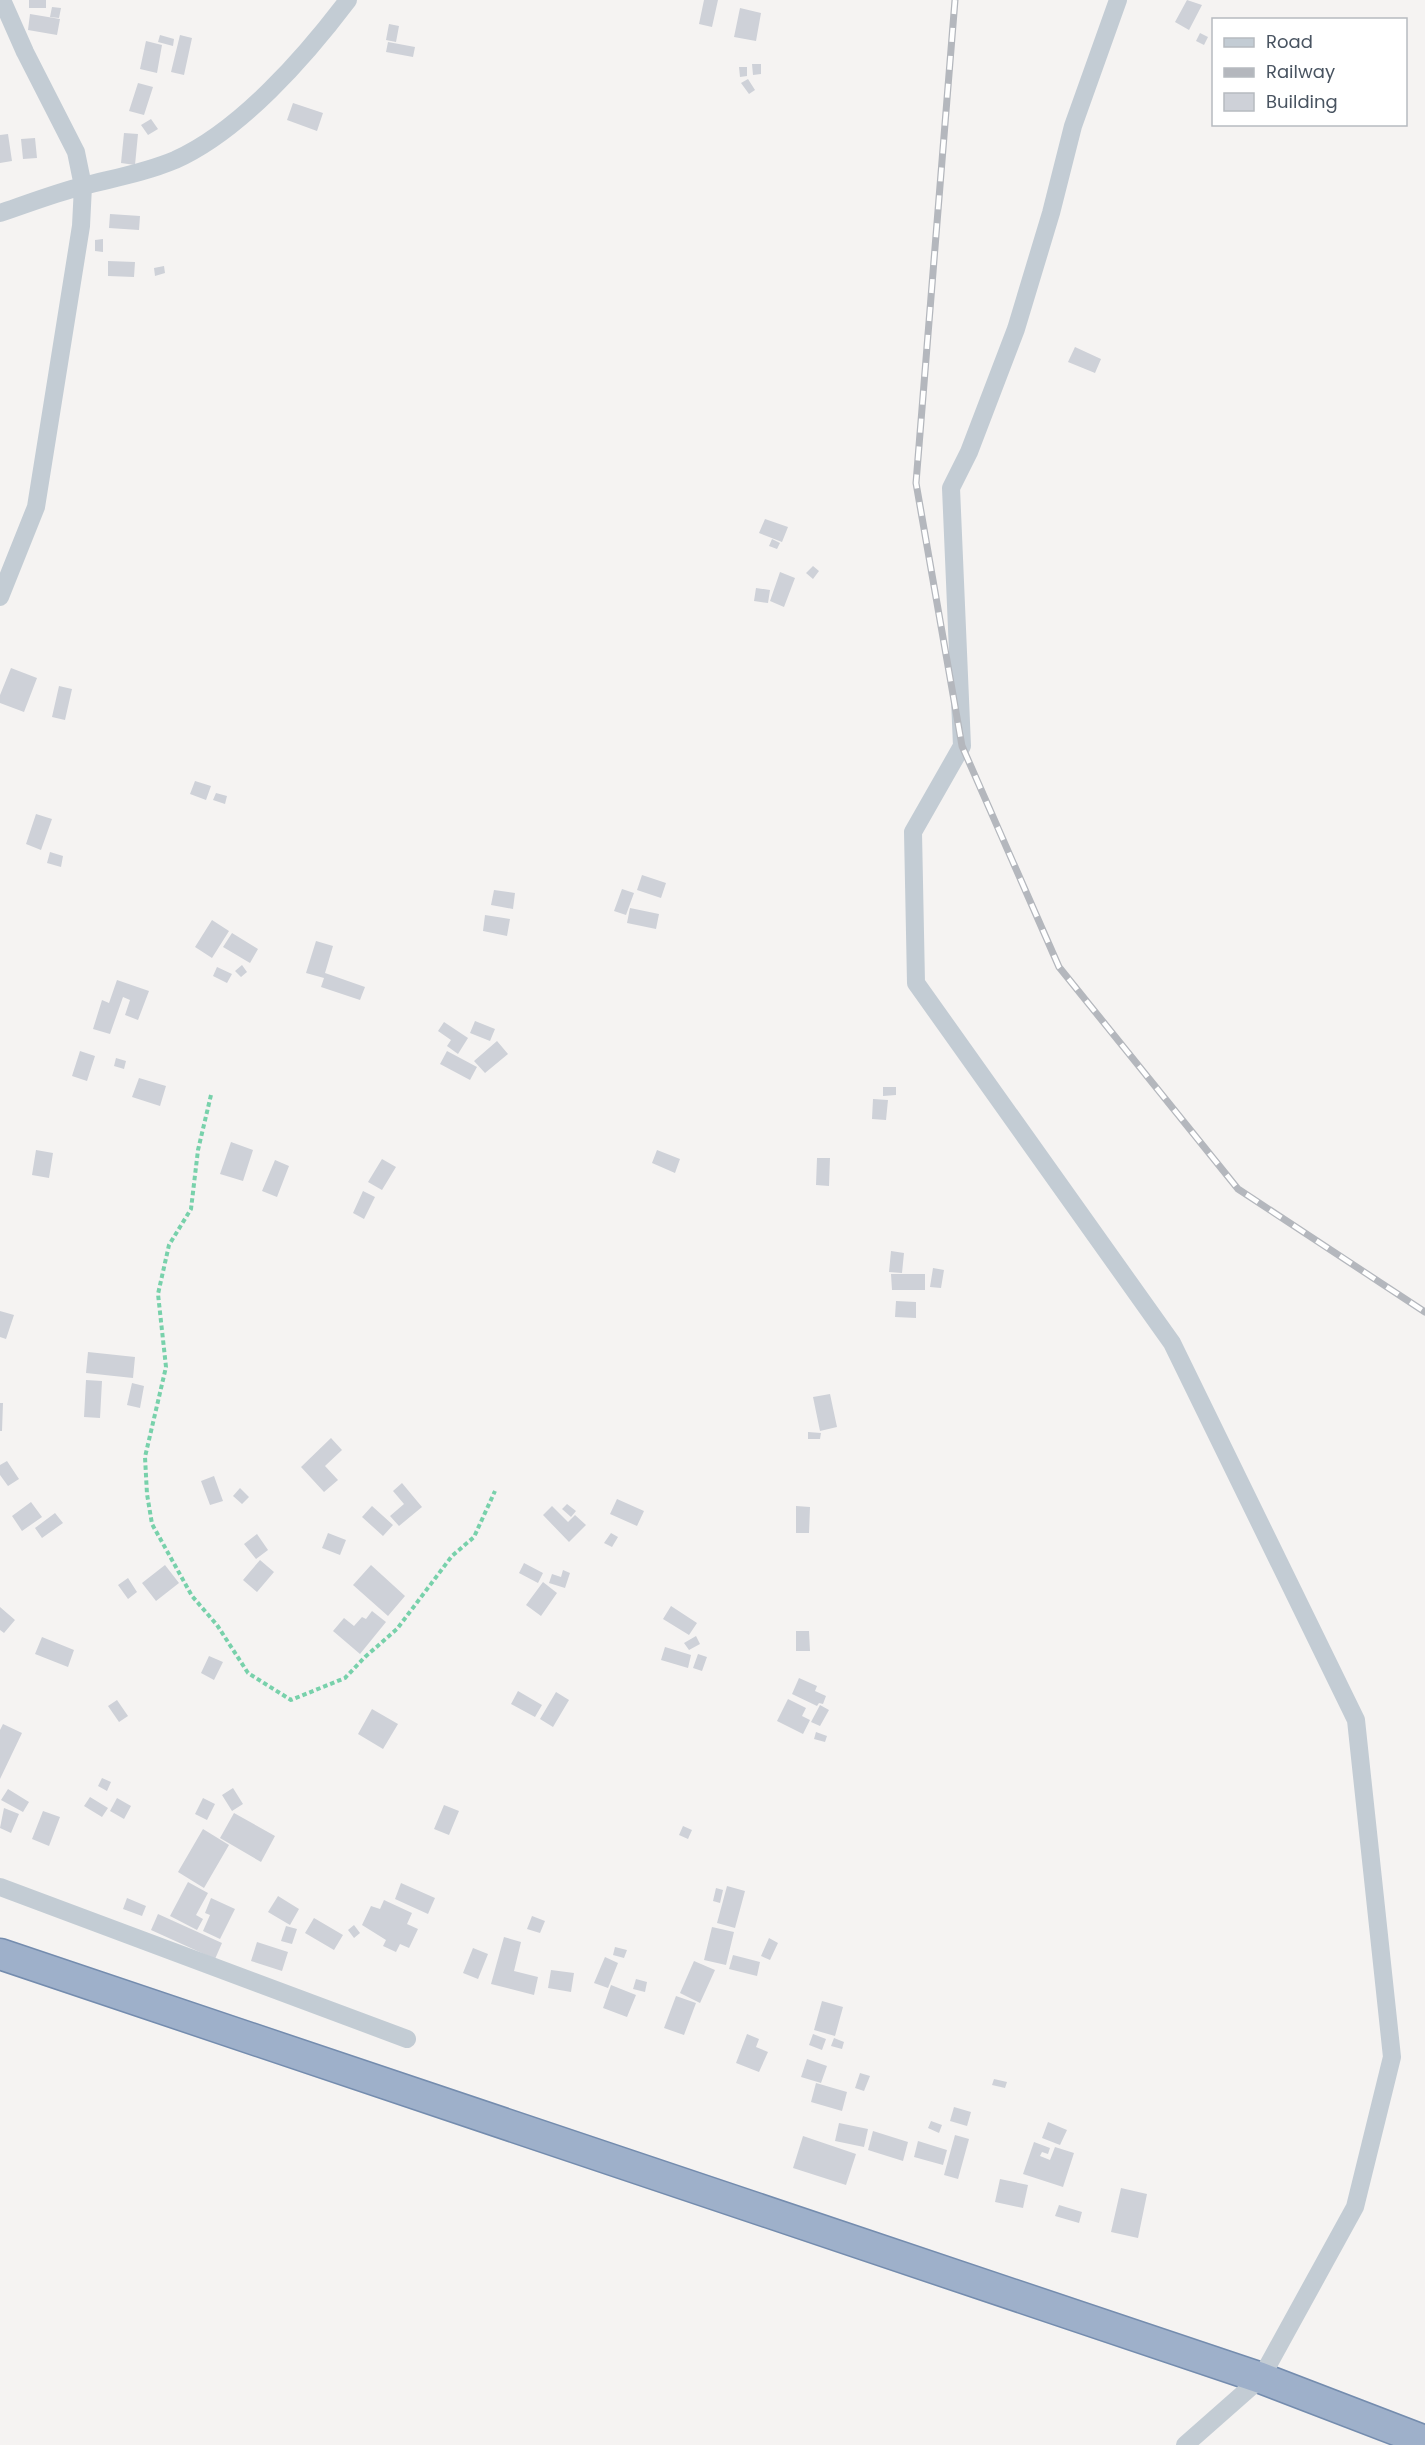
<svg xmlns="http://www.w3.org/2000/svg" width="1425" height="2445" viewBox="0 0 1425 2445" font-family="Poppins,sans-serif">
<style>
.building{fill:#ced1d8}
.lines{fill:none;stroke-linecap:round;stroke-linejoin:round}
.trunk-casing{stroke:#748cae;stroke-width:33}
.path{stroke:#78d1ab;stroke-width:4;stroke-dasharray:4.5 3;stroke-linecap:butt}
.minor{stroke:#c3ccd4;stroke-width:18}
.trunk{stroke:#9eb0ca;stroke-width:30}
.rail-casing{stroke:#b4b7bd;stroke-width:7}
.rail{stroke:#fff;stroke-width:4.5;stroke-dasharray:14;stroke-linecap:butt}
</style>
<rect width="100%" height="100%" fill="#f5f3f2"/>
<!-- building -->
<path class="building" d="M29 0H46V8H29Z
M704 0H718L712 27 699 24Z
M1187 0 1202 5 1189 30 1175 22Z
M52 7 61 8 59 18 50 17Z
M740 8 761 13 756 41 734 37Z
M30 14 60 19 57 35 28 30Z
M389 24 399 26 396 42 386 40Z
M1200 33 1208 37 1204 45 1196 41Z
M160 35 174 39 173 46 158 42Z
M180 35 192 38 184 75 171 72Z
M146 41 162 45 157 73 140 69Z
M388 42 415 47 413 57 386 52Z
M752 64H761V74L753 75Z
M739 67H747V76L740 77Z
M748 79 755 90 749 94 741 83Z
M138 83 153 87 144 115 129 111Z
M293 103 323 113 317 131 287 120Z
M151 119 158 129 148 135 141 125Z
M124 133 138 134 135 165 121 163Z
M8 134 12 161 0 163V135Z
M35 138 37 158 23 159 21 139Z
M110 214 140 216 139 230 109 228Z
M103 239V252L95 251V240Z
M108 261 135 262 134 277 108 276Z
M164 266 165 273 155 276 154 268Z
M1075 347 1101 359 1095 373 1068 362Z
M765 519 788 527 782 542 759 533Z
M772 539 780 543 777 549 769 546Z
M813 566 819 571 813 579 806 573Z
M780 572 795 578 784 607 770 601Z
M756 588 770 590 768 603 754 601Z
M11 668 37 678 24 712 0 703V695Z
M59 686 72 689 65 720 52 717Z
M195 781 211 786 206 800 190 794Z
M216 793 227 796 225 804 213 800Z
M36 814 52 819 41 850 26 844Z
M50 852 63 856 61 867 47 863Z
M642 875 666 883 661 898 637 890Z
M622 889 634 893 626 915 614 911Z
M494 890 515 893 513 909 491 905Z
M630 908 659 914 656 929 627 923Z
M485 915 510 919 507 936 483 931Z
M212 920 229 931 212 958 195 947Z
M232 933 258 949 250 963 223 947Z
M316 941 333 946 325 973 365 987 360 1000 321 987 324 978 306 973Z
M242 965 247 972 241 977 235 971Z
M217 967 232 974 227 983 213 976Z
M117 980 149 991 138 1020 125 1015 130 1000 123 997 110 1034 93 1029 102 1000 109 1003Z
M475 1021 495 1029 490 1041 470 1033Z
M444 1022 468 1038 458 1054 447 1046 451 1040 438 1031Z
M497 1041 508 1054 485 1073 474 1061Z
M80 1051 95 1056 87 1081 72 1076Z
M447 1051 477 1067 470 1080 440 1064Z
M116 1058 126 1061 124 1069 114 1066Z
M139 1078 166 1086 160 1106 132 1097Z
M883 1087H896V1095L883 1096Z
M873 1099 888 1100 886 1120 872 1119Z
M231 1142 253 1150 243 1181 220 1174Z
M36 1150 53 1153 49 1178 32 1175Z
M657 1150 680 1159 675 1173 652 1163Z
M817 1158H830L829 1186 816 1185Z
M382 1159 396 1167 382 1190 368 1182Z
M275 1160 289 1166 277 1197 262 1191Z
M363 1191 375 1197 364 1219 353 1213Z
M891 1251 904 1253 902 1273 889 1272Z
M933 1268 944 1270 941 1288 930 1287Z
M891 1274H925V1290H892Z
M896 1301 916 1302V1318L895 1317Z
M0 1311 14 1315 6 1339 0 1337Z
M88 1352 135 1357 133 1378 86 1373Z
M86 1380 102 1381 100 1418 84 1417Z
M132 1383 144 1386 140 1408 127 1405Z
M830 1394 837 1427 820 1431 813 1397Z
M0 1403H3L2 1431H0Z
M808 1432 821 1433 820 1439H808Z
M331 1438 342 1450 325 1466 338 1480 324 1492 301 1467Z
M7 1461 19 1479 8 1486 0 1475V1465Z
M214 1476 223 1501 210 1505 201 1481Z
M402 1483 422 1507 399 1526 390 1516 404 1504 393 1491Z
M240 1488 249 1497 242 1504 233 1496Z
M617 1499 644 1511 637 1526 610 1514Z
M31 1502 42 1517 22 1531 12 1516Z
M567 1504 576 1511 571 1517 562 1509Z
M372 1506 393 1525 383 1536 362 1517Z
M552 1506 568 1522 575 1515 586 1525 569 1542 543 1515Z
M796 1506 810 1507 809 1533H796Z
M55 1513 63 1523 42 1538 35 1528Z
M328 1533 346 1540 340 1555 322 1548Z
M611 1533 618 1537 612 1547 604 1543Z
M257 1534 268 1550 256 1559 244 1544Z
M260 1560 274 1572 257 1592 243 1580Z
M524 1563 543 1573 538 1583 519 1573Z
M165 1565 179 1583 156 1601 142 1583Z
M371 1565 405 1596 388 1616 353 1585Z
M563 1570 570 1573 565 1588 549 1583 552 1574 561 1577Z
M128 1578 137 1592 128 1599 118 1585Z
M543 1582 557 1593 541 1616 526 1605Z
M671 1606 697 1623 689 1635 663 1619Z
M0 1607 15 1620 4 1633 0 1630Z
M372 1611 386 1622 360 1654 333 1631 344 1618 354 1626 362 1617 366 1619Z
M796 1631H809L810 1651H796Z
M696 1636 700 1644 689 1650 684 1643Z
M42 1637 74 1650 68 1667 35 1654Z
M665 1647 691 1655 688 1668 661 1660Z
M698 1654 707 1657 702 1671 693 1668Z
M209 1656 223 1662 214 1680 201 1673Z
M799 1678 817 1686 815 1691 826 1696 823 1704 819 1703 817 1706 792 1694Z
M518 1691 542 1705 535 1717 511 1704Z
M556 1692 569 1700 553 1727 540 1719Z
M788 1699 806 1708 802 1716 810 1720 803 1734 777 1721Z
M117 1700 128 1716 119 1722 108 1706Z
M820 1705 829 1710 820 1726 811 1722Z
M372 1709 398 1724 383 1749 358 1734Z
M3 1724 22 1733 0 1779V1730Z
M816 1732 827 1736 825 1742 814 1739Z
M102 1778 111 1782 107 1791 98 1786Z
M233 1788 243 1804 232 1811 222 1795Z
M8 1789 29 1802 23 1812 1 1800Z
M90 1797 108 1808 102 1817 84 1806Z
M117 1798 131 1806 124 1819 110 1811Z
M203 1798 215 1804 207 1820 195 1814Z
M444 1805 459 1811 449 1835 434 1829Z
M4 1808 19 1814 11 1833 0 1828Z
M43 1811 60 1817 49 1846 32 1839Z
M234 1813 275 1836 261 1862 220 1838Z
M683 1826 692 1830 688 1839 679 1835Z
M203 1829 229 1845 204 1888 178 1872Z
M188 1882 208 1893 196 1915 203 1919 197 1930 170 1916Z
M401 1883 435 1898 428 1914 395 1899Z
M727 1886 745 1891 735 1928 717 1923Z
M716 1888 723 1890 720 1903 713 1901Z
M278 1896 299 1909 290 1925 268 1912Z
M127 1898 146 1906 142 1916 123 1909Z
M211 1898 235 1909 220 1939 203 1931 210 1915 205 1913Z
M384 1900 412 1913 407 1924 418 1929 409 1948 400 1944 396 1952 383 1946 386 1940 362 1925 371 1906 380 1909Z
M158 1914 222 1943 215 1959 151 1930Z
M532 1916 545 1921 540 1933 527 1929Z
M314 1918 343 1935 334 1950 305 1933Z
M354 1925 360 1933 354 1938 348 1930Z
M286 1926 297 1929 292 1944 281 1941Z
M712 1927 734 1932 726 1965 704 1960Z
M504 1937 521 1942 514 1971 538 1977 534 1995 491 1984Z
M769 1938 778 1943 770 1960 761 1956Z
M257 1942 288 1952 282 1971 251 1961Z
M615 1947 627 1950 624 1958 613 1955Z
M473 1948 488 1954 478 1979 463 1973Z
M733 1955 760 1962 757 1976 729 1969Z
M605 1957 618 1963 608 1988 594 1983Z
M694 1961 715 1970 700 2003 680 1993Z
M551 1970 574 1973 571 1992 548 1988Z
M636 1979 647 1982 645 1992 633 1989Z
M611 1985 636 1995 627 2017 603 2008Z
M676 1996 696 2003 684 2035 664 2028Z
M822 2001 843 2007 835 2036 814 2030Z
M747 2034 759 2039 756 2047 768 2052 759 2072 736 2063Z
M813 2034 826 2039 822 2050 809 2045Z
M834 2038 844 2042 842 2049 831 2046Z
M807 2059 827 2066 821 2083 801 2077Z
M860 2073 870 2076 864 2091 855 2088Z
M994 2079 1007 2082 1005 2088 992 2085Z
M816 2083 847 2092 842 2111 811 2102Z
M954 2107 971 2112 967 2126 950 2121Z
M931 2121 942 2125 939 2133 928 2128Z
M1048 2122 1067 2130 1060 2145 1042 2138Z
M839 2123 868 2129 864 2147 835 2141Z
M873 2131 908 2142 903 2161 868 2150Z
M955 2135 969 2139 958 2179 944 2175Z
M803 2136 856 2154 846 2185 793 2168Z
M918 2141 947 2150 943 2165 914 2157Z
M1034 2142 1050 2148 1048 2154 1042 2152 1040 2156 1050 2160 1055 2147 1074 2153 1063 2187 1023 2174Z
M1000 2179 1028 2185 1023 2208 995 2202Z
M1121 2188 1147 2194 1138 2238 1111 2232Z
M1059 2205 1082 2212 1079 2223 1055 2216Z"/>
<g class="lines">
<defs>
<path id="trunk" d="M0 1954 1261 2378 1425 2441"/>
</defs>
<!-- trunk casing -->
<use href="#trunk" class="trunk-casing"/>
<!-- path -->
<path class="path" d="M211 1095 198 1150 191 1209 169 1245 158 1294 166 1367 145 1457 147 1494 152 1524 192 1596 217 1625 248 1673 291 1700 345 1678 365 1657 397 1629 452 1556 474 1537 495 1491"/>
<!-- minor -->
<path class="minor" d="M1118 0 1073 126 1051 213 1016 329 969 452 951 488 962 746 913 832 916 983 1172 1343 1356 1720 1392 2057 1355 2207 1261 2378 1185 2445
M0 213C27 204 55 193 83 186 114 178 144 173 175 160 240 131 305 57 348 0
M0 597 36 507 81 226 83 186 76 152 25 52 2 0
M0 1887 407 2039"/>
<!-- trunk -->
<use href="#trunk" class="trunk"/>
<defs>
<path id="rail" d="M955 0 916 483 962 746 1059 967 1238 1189 1425 1312"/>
</defs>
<!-- rail casing -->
<use href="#rail" class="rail-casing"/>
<!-- rail -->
<use href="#rail" class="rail"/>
</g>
<!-- legend -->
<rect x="1212" y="18" width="195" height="108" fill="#ffffff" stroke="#b6bbc0" stroke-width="1.5"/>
<rect x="1224" y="38" width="30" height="9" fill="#c3ccd4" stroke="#b6bbc0" stroke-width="1.5"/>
<text x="1266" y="48" font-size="18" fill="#495461">Road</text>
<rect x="1224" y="68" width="30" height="9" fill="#b4b7bd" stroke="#b6bbc0" stroke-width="1.5"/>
<text x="1266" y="78" font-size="18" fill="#495461">Railway</text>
<rect x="1224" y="93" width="30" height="18" fill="#ced1d8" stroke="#b6bbc0" stroke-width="1.5"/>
<text x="1266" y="108" font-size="18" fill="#495461">Building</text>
</svg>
